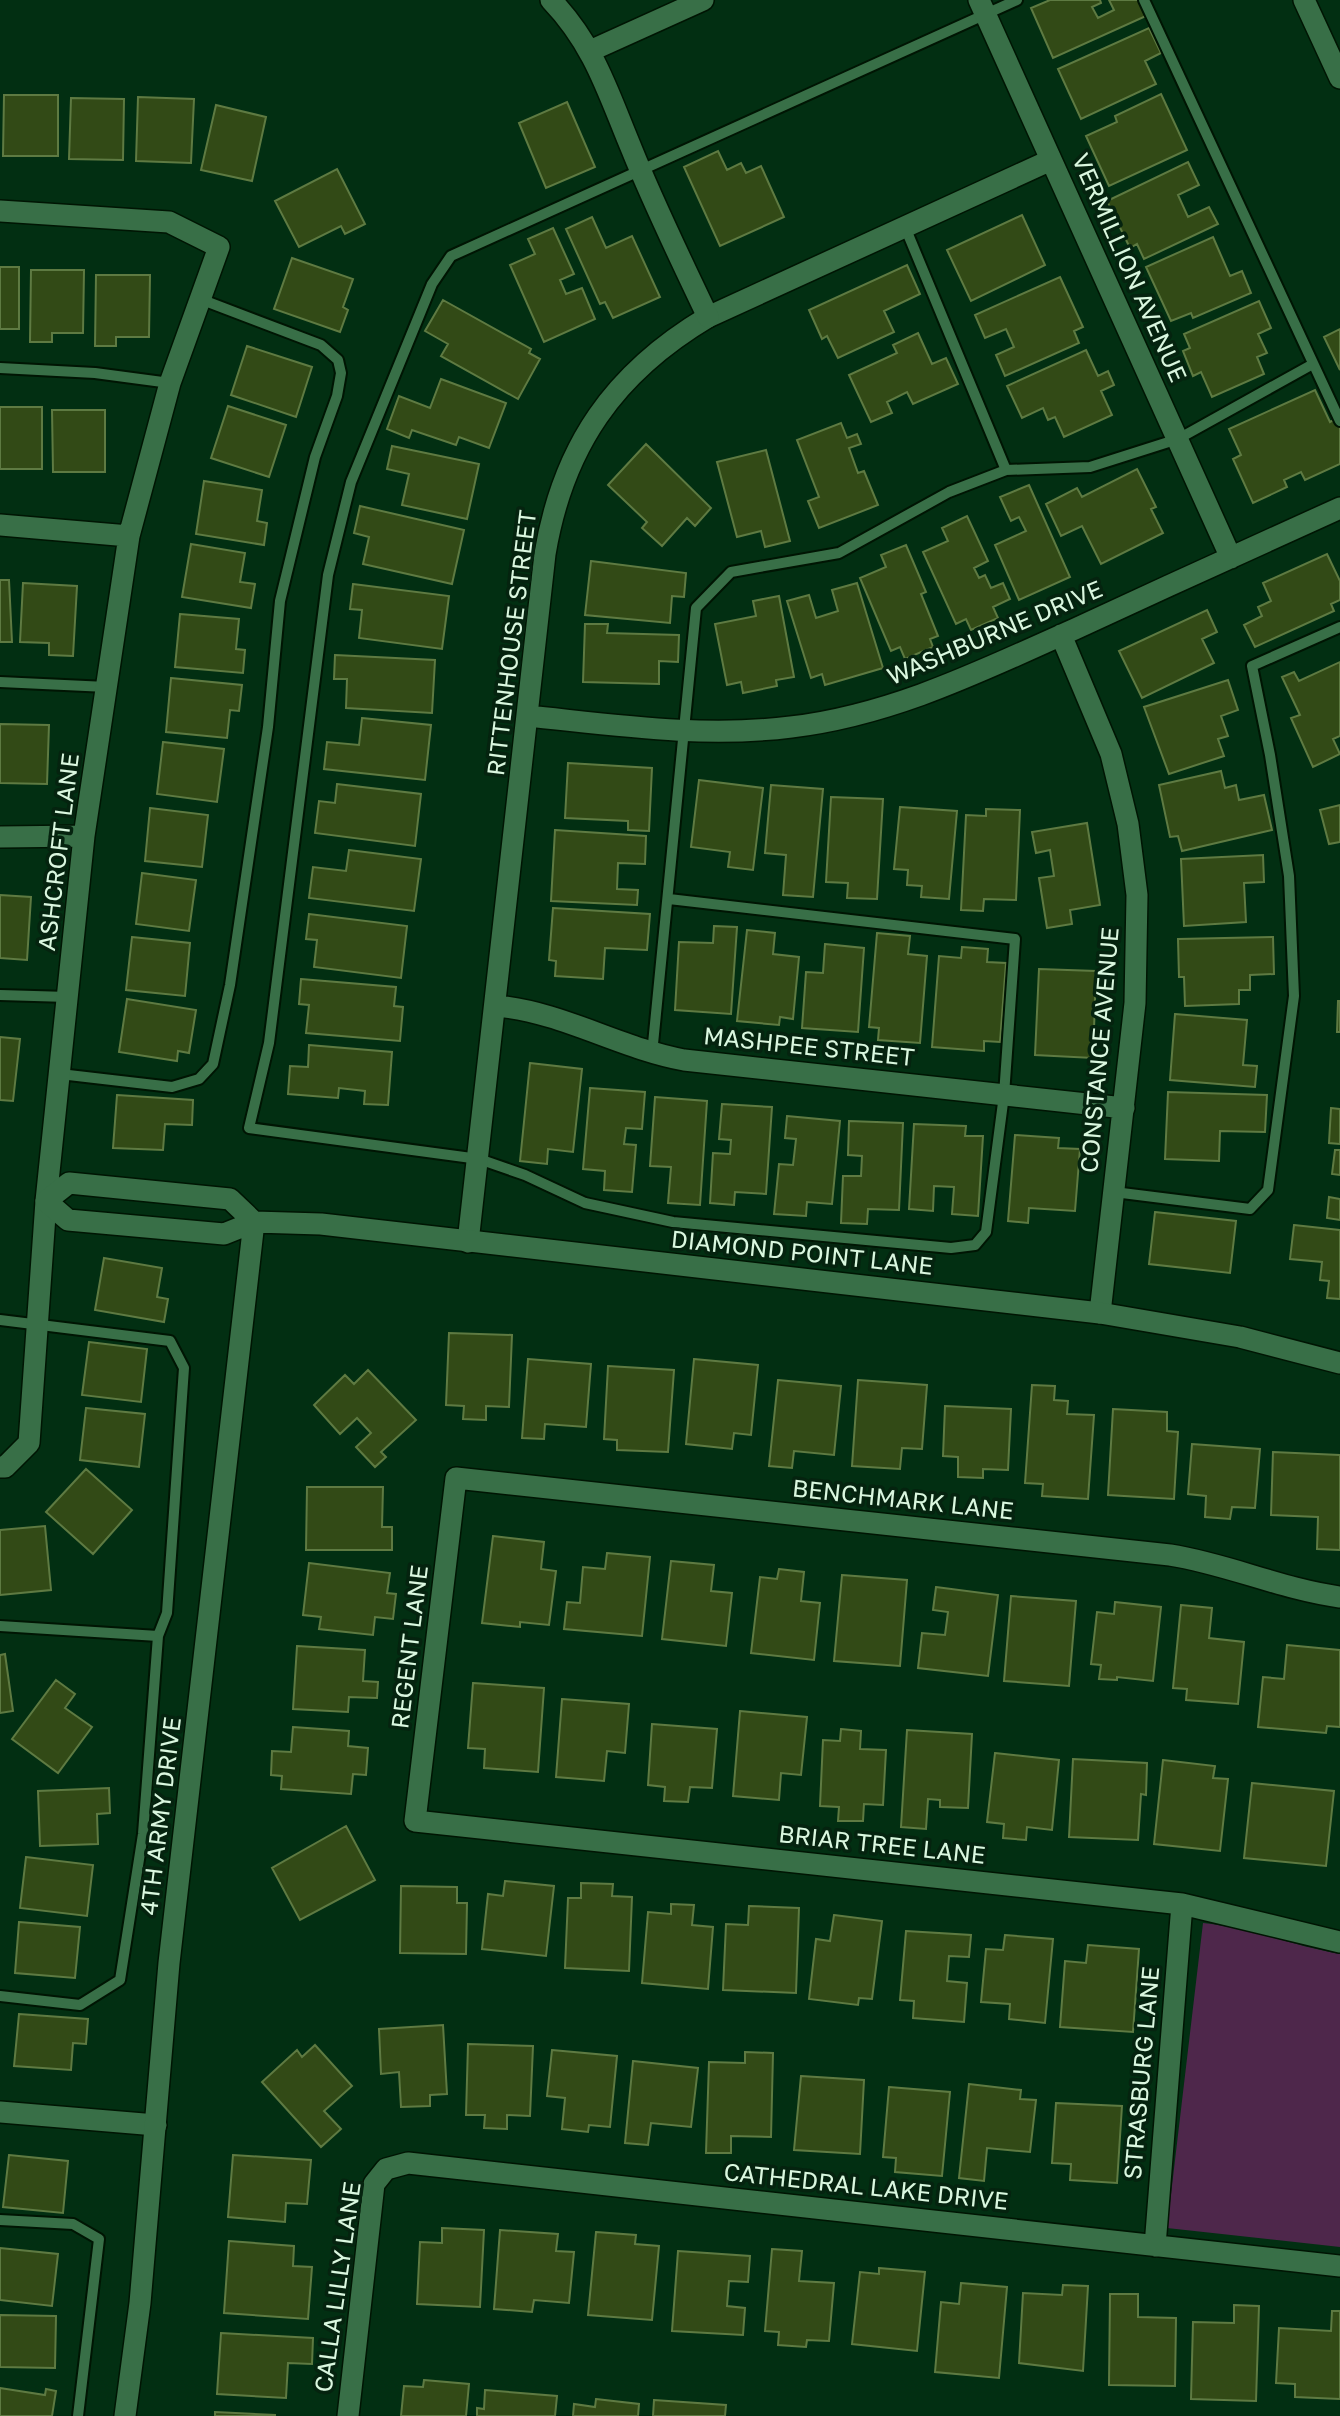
<svg xmlns="http://www.w3.org/2000/svg" width="1340" height="2416" viewBox="0 0 1340 2416" font-family="'Golos Text',sans-serif">
<style>
.green{fill:#4e274b}
.building{fill:#324a16;stroke:#5e7a42;stroke-width:2}
.lines{fill:none;stroke-linecap:round;stroke-linejoin:round}
.service-casing{stroke:#001503;stroke-width:14}
.minor-casing{stroke:#001503;stroke-width:24}
.tertiary-casing{stroke:#001503;stroke-width:24}
.service{stroke:#386f47;stroke-width:10}
.minor{stroke:#386f47;stroke-width:21}
.tertiary{stroke:#386f47;stroke-width:21}
.labels{text-anchor:middle;stroke-width:7;stroke-linejoin:round;paint-order:stroke}
.street-label{font-size:24px;fill:#daf7df;stroke:#05230f}
</style>
<rect width="100%" height="100%" fill="#022f12"/>
<!-- green -->
<path class="green" d="M1203 1923C1251 1928 1293 1946 1340 1954V2247L1167 2228Z"/>
<!-- building -->
<path class="building" d="M1050 0H1100L1101 3 1092 7 1098 18 1114 10 1109 0H1139L1146 16 1053 58 1031 8Z
M1149 28 1161 53 1145 61 1156 84 1081 119 1058 69Z
M1161 94 1187 150 1109 186 1086 136 1117 122 1115 116Z
M4 95H58V156H3Z
M138 97 194 99 191 163 136 161Z
M71 98 124 99 123 160 69 159Z
M567 102 595 167 546 188 519 123Z
M216 105 266 117 252 181 201 170Z
M718 151 727 170 741 163 746 173 761 166 784 217 720 246 684 167Z
M1188 162 1199 185 1178 195 1188 217 1209 207 1218 224 1144 259 1137 244 1130 248 1107 201Z
M337 169 365 224 345 234 341 226 299 247 275 201Z
M1022 215 1045 265 971 301 947 250Z
M592 217 606 248 632 236 660 297 613 318 605 302 600 304 566 229Z
M553 228 574 274 560 280 566 294 582 288 595 319 544 342 510 265 535 254 528 239Z
M1213 237 1230 276 1242 271 1251 293 1193 318 1191 313 1171 321 1146 267Z
M292 258 353 279 343 307 348 310 340 332 274 309Z
M907 265 920 294 884 311 894 332 838 358 827 336 822 339 809 310Z
M0 267H19V329H0Z
M31 270H84L83 333H52V342H30Z
M96 275H150L149 337H116V346H95Z
M1060 277 1083 327 1074 331 1079 343 1005 376 996 355 1014 347 1006 329 985 338 975 315Z
M443 300 531 349 529 353 540 359 518 399 441 356 448 344 425 331Z
M1259 301 1271 328 1258 334 1267 353 1257 357 1264 374 1212 397 1201 372 1193 376 1183 351 1190 348 1184 334Z
M1340 329V370L1324 337Z
M918 333 932 364 946 358 958 384 913 404 907 392 887 402 892 413 871 422 849 375 897 353 893 345Z
M247 346 312 367 296 417 231 395Z
M1086 350 1098 376 1108 371 1114 385 1101 391 1112 415 1064 437 1055 417 1048 420 1043 408 1022 418 1007 386Z
M441 379 506 403 489 448 459 437 456 445 412 430 409 438 387 429 399 396 430 408Z
M1315 390 1330 422 1337 418 1340 424V464L1305 480 1301 472 1284 480 1287 487 1253 503 1233 459 1241 455 1229 429Z
M228 406 286 425 269 477 211 458Z
M0 407H42V469H0Z
M52 410H105V472H53Z
M841 423 847 438 857 434 861 444 849 448 858 473 864 471 878 505 819 528 808 501 819 497 797 440Z
M646 444 711 508 695 526 687 518 662 546 642 528 647 522 608 485Z
M392 446 479 464 467 519 402 505 409 474 387 469Z
M766 450 790 541 765 547 761 531 737 537 717 462Z
M1137 469 1156 507 1151 509 1163 533 1101 564 1082 526 1061 536 1046 504 1077 488 1082 497Z
M204 481 262 490 257 521 267 523 264 545 196 534Z
M1029 485 1070 577 1019 600 995 545 1026 531 1019 517 1011 521 1000 497Z
M360 506 464 530 452 584 363 564 369 537 354 533Z
M967 516 988 561 974 568 979 578 985 575 991 588 1003 583 1010 599 993 607 998 618 971 630 966 619 956 624 923 552 948 541 942 528Z
M191 544 245 553 240 582 255 584 251 608 182 597Z
M906 545 926 592 921 594 938 636 930 639 933 647 905 659 900 647 891 651 860 578 886 567 881 555Z
M1327 554 1340 581V600L1331 604 1334 611 1255 647 1244 625 1262 616 1258 607 1271 601 1263 583Z
M591 561 686 573 684 597 672 596 670 623 585 615Z
M0 580H9L12 642H0Z
M23 583 77 586 73 656 49 655V643L20 642Z
M857 583 883 668 825 685 822 674 811 678 787 601 809 595 816 618 838 611 832 590Z
M353 584 449 596 442 649 359 638 362 610 350 609Z
M779 596 794 677 776 680 777 686 743 693 741 682 727 685 715 624 756 616 753 601Z
M1207 610 1217 632 1202 639 1214 663 1142 698 1119 651Z
M180 614 239 619 236 649 245 650 243 673 175 667Z
M585 624H608L607 633 679 635 678 662 659 661V684L583 682Z
M335 655 435 660 432 713 346 708 347 679H334Z
M1340 662V736L1333 739 1340 754 1313 767 1291 718 1300 715 1282 677 1294 672 1299 681Z
M171 678 242 685 239 711 230 710 227 738 166 732Z
M1228 680 1238 710 1221 716 1228 736 1218 739 1224 756 1169 774 1144 707Z
M362 718 431 725 425 780 324 769 327 742 359 745Z
M0 724 49 725 47 784 0 783Z
M163 742 224 749 217 802 157 794Z
M568 763 652 768 649 831 628 830V821L565 818Z
M1221 771 1225 788 1236 785 1239 800 1264 795 1272 830 1182 851 1178 836 1170 837 1159 785Z
M699 780 763 788 753 870 728 867 730 852 691 847Z
M337 784 421 794 415 846 315 833 319 801 335 803Z
M771 785 823 789 813 897 783 895 786 855 765 853Z
M831 797 883 799 877 899 847 898 848 883 826 882Z
M1340 805V842L1329 844 1320 810Z
M900 807 957 811 949 899 921 897 922 886 907 885 908 870 894 869Z
M150 808 208 815 202 867 145 861Z
M986 809 1020 810 1016 900 984 899 983 911 961 910 966 815 986 816Z
M1087 823 1100 905 1070 910 1072 924 1047 928 1039 878 1054 876 1050 850 1036 853 1032 832Z
M555 830 646 836 645 864 618 863 617 889 638 890 637 905 551 901Z
M349 850 421 859 414 911 309 898 313 867 346 871Z
M1263 855 1264 882 1244 883 1246 922 1184 926 1181 859Z
M142 873 196 880 189 931 136 924Z
M0 895 31 897 27 960 0 958Z
M553 908 650 914 647 950 605 948 603 979 555 976 556 961 549 960Z
M309 914 407 926 401 978 314 967 317 940 306 939Z
M714 926 737 927 731 1014 675 1010 679 942 713 943Z
M747 930 775 933 773 954 799 957 793 1019 780 1017 779 1025 737 1021Z
M877 933 910 936 908 954 927 956 920 1043 878 1040 879 1028 869 1027Z
M132 937 190 943 185 996 126 990Z
M1273 937 1274 974 1250 975V990H1239V1004L1185 1006 1184 977H1179L1178 939Z
M825 944 864 948 858 1032 802 1028 806 972 823 973Z
M962 947 988 949 987 962 1006 963 1000 1042 984 1041V1051L932 1047 939 956 961 958Z
M1039 969 1096 971 1093 1058 1035 1055Z
M301 979 396 987 394 1006 403 1007 400 1041 306 1033 309 1005 299 1004Z
M127 999 196 1010 189 1053 178 1051 177 1061 119 1052Z
M1338 1001H1340V1032H1337Z
M1175 1014 1247 1020 1243 1065 1257 1066 1255 1087 1170 1080Z
M0 1037 20 1039 13 1101 0 1100Z
M309 1045 392 1052 388 1105 364 1104 365 1091 339 1088 338 1098 288 1094 290 1066 308 1067Z
M530 1063 582 1069 573 1152 548 1149 547 1164 520 1161Z
M590 1088 645 1092 642 1129 626 1128 624 1144 636 1145 632 1192 604 1190 605 1171 583 1169Z
M1168 1092 1267 1095 1265 1132 1220 1131 1219 1161 1165 1159Z
M117 1095 193 1100 192 1125 165 1124 163 1150 113 1148Z
M655 1097 707 1101 700 1205 668 1203 671 1167 650 1166Z
M722 1104 772 1107 766 1194 735 1192 734 1205 710 1203 713 1153 730 1154 731 1140 719 1139Z
M1331 1108 1340 1109V1144L1329 1143Z
M787 1116 840 1121 832 1204 807 1202 806 1216 774 1214 779 1164 793 1165 796 1139 785 1138Z
M849 1121 903 1123 899 1210 868 1209 867 1224 841 1223 843 1176H861L862 1156 848 1155Z
M914 1124 966 1126 965 1136H983L978 1216 952 1214 954 1187 934 1186 933 1211 909 1209Z
M1015 1135 1059 1138 1058 1148 1080 1149 1075 1211 1029 1208 1028 1223 1008 1221Z
M1335 1150H1340V1175L1332 1174Z
M1329 1197 1340 1199V1220L1327 1218Z
M1155 1212 1236 1221 1230 1273 1149 1264Z
M1294 1225 1340 1230V1299L1327 1298 1329 1281 1320 1280 1322 1262 1290 1259Z
M104 1258 162 1268 157 1297 168 1299 164 1322 95 1310Z
M449 1333 512 1335 509 1407 486 1406V1420L463 1419 464 1406 446 1405Z
M89 1342 147 1349 141 1402 82 1395Z
M528 1359 591 1364 586 1427 545 1424 544 1439 522 1438Z
M694 1359 758 1365 751 1435 734 1433 732 1449 686 1444Z
M608 1366 674 1370 668 1452 617 1450V1440L604 1439Z
M368 1370 416 1420 381 1452 386 1457 375 1467 356 1447 371 1433 357 1418 340 1434 314 1405 345 1375 354 1384Z
M778 1380 841 1386 834 1455 794 1451 792 1468 769 1466Z
M858 1380 927 1385 922 1449 902 1448 900 1469 852 1466Z
M1032 1385 1055 1386 1054 1400 1068 1401 1067 1414 1094 1415 1088 1499 1042 1496 1043 1484 1025 1483Z
M945 1406 1011 1409 1008 1470 983 1469V1478L958 1477V1457L943 1456Z
M86 1408 145 1414 139 1467 80 1460Z
M1113 1409 1167 1412V1431L1178 1432 1174 1499 1108 1495Z
M1192 1444 1260 1449 1255 1508 1232 1507 1230 1519 1205 1517 1206 1496 1188 1494Z
M1273 1452 1340 1455V1550L1317 1549 1318 1517 1271 1515Z
M86 1469 132 1510 93 1554 46 1512Z
M307 1487H383L382 1527H392V1550H306Z
M45 1526 51 1590 0 1595V1530Z
M493 1536 544 1542 541 1569 556 1571 549 1625 520 1622V1627L482 1623Z
M607 1553 650 1557 642 1636 564 1629 567 1602 580 1603 583 1567 605 1569Z
M671 1561 714 1565 711 1591 732 1593 726 1646 662 1639Z
M309 1563 390 1573 387 1593 396 1594 393 1619 375 1617 373 1635 319 1629 321 1617 303 1615Z
M779 1569 804 1572 801 1601 820 1603 814 1660 751 1653 760 1577 777 1579Z
M842 1575 907 1580 900 1666 834 1661Z
M936 1587 998 1595 988 1676 918 1668 922 1633 945 1635 948 1612 933 1610Z
M1011 1596 1076 1601 1069 1686 1004 1681Z
M1115 1602 1161 1607 1153 1681 1117 1677V1680L1099 1679 1101 1665 1091 1664 1097 1612 1114 1614Z
M1181 1605 1212 1608 1209 1638 1244 1642 1238 1704 1186 1700 1187 1689 1173 1688Z
M1287 1645 1340 1650V1727L1327 1726 1326 1733 1258 1727 1263 1677 1284 1679Z
M297 1646 365 1650 363 1681 378 1682 377 1698 349 1697 348 1712 293 1709Z
M5 1654 13 1711 0 1713V1655Z
M56 1680 75 1694 65 1708 92 1727 58 1773 12 1739Z
M473 1683 544 1688 538 1772 484 1768 485 1749 468 1748Z
M562 1699 629 1704 625 1753 607 1751 604 1781 556 1777Z
M740 1711 807 1717 801 1775 781 1773 779 1800 733 1796Z
M652 1724 717 1729 712 1788 690 1787 688 1802 664 1801 665 1787 648 1785Z
M293 1727 349 1731 348 1746 368 1748 366 1775 353 1774 351 1794 281 1789 282 1776 271 1775 272 1751 291 1752Z
M841 1729 861 1731 860 1749 886 1750 883 1805 864 1804 863 1821H838L839 1807 820 1806 823 1740 840 1741Z
M907 1730 972 1734 968 1808 940 1807V1800L928 1799 926 1829 901 1827Z
M995 1753 1059 1760 1052 1830 1027 1827 1026 1840 1003 1838 1004 1824 987 1822Z
M1073 1759 1147 1763 1146 1795 1141 1794 1138 1840 1069 1837Z
M1163 1760 1215 1766 1213 1778 1228 1779 1220 1851 1154 1844Z
M1252 1783 1334 1791 1326 1866 1244 1858Z
M109 1788 110 1813 97 1814 98 1844 40 1846 38 1791Z
M346 1826 375 1880 300 1920 272 1868Z
M26 1857 93 1865 87 1916 20 1908Z
M505 1881 554 1886 546 1956 482 1949 488 1894 503 1896Z
M581 1883 613 1884 612 1896 632 1897 629 1971 565 1968 568 1898H581Z
M401 1886 457 1887V1903H467L466 1954 400 1953Z
M671 1904 694 1905 692 1925 713 1927 708 1989 642 1983 648 1912 671 1914Z
M749 1906 799 1908 796 1993 723 1990 726 1924 748 1925Z
M834 1915 882 1921 872 1999 859 1998 858 2005 809 1999 816 1939 830 1941Z
M19 1922 80 1927 75 1978 15 1973Z
M906 1931 971 1935 969 1957 949 1956 947 1981 967 1983 964 2022 913 2018 914 2001 900 2000Z
M1005 1935 1053 1939 1045 2023 1009 2019 1010 2004 981 2002 986 1949 1003 1950Z
M1088 1945 1139 1949 1133 2032 1060 2027 1065 1961 1086 1963Z
M19 2014 88 2019 86 2044 73 2043 71 2070 14 2066Z
M443 2025 447 2094 430 2095V2106L401 2107 399 2072 381 2074 379 2029Z
M468 2044 533 2046 530 2116 507 2115V2129L484 2128 485 2115H466Z
M315 2045 352 2086 324 2111 341 2129 321 2147 262 2082 297 2050 302 2057Z
M552 2050 617 2056 610 2127 589 2125 588 2132 562 2129 565 2098 547 2096Z
M745 2052 773 2053 771 2137 731 2136V2153H706L709 2062 745 2063Z
M633 2061 698 2068 691 2127 651 2123 648 2145 625 2143Z
M801 2076 864 2080 860 2154 794 2150Z
M969 2084 1021 2090 1020 2099 1036 2100 1030 2152 987 2148 984 2181 959 2178Z
M889 2087 950 2092 942 2176 895 2172 896 2158 883 2157Z
M1056 2103 1122 2106 1117 2183 1070 2180 1071 2164 1052 2163Z
M9 2155 68 2161 63 2213 3 2207Z
M233 2155 311 2160 307 2204 286 2203 285 2222 228 2217Z
M442 2228 484 2230 480 2307 417 2304 420 2242 442 2243Z
M500 2230 558 2234 556 2251 574 2252 569 2303 534 2300 532 2312 494 2309Z
M596 2232 636 2235 635 2244 659 2246 652 2320 588 2315Z
M229 2241 294 2246 293 2266 312 2267 308 2319 224 2313Z
M0 2248 58 2254 52 2306 0 2300Z
M772 2249 802 2251 799 2281 834 2283 829 2341 807 2340 806 2347 778 2345 779 2332 765 2331Z
M678 2251 750 2256 748 2282 729 2281 727 2306 745 2308 743 2335 672 2331Z
M879 2268 925 2272 917 2351 852 2344 860 2272 879 2274Z
M961 2283 1007 2287 999 2378 935 2372 941 2302 959 2304Z
M1063 2285 1088 2286 1083 2371 1019 2363 1023 2293 1062 2295Z
M1110 2294H1138V2317L1176 2318 1175 2386 1109 2385Z
M1234 2305 1259 2306 1256 2401 1191 2399 1193 2322 1234 2323Z
M1332 2311H1340V2399L1295 2397V2384L1276 2383 1279 2328 1331 2331Z
M0 2315 56 2316 55 2368 0 2367Z
M221 2333 313 2338 312 2364 288 2363 286 2398 217 2394Z
M424 2380 469 2384 466 2416H401L404 2386 423 2387Z
M0 2388 45 2395 46 2389 56 2391 52 2416H0Z
M485 2390 557 2396 555 2416H477V2408L484 2409Z
M596 2399 639 2404 638 2416H573L574 2404 595 2407Z
M654 2400 726 2405 725 2416H653Z
M215 2412 275 2415V2416H215Z"/>
<g class="lines">
<defs>
<path id="service" d="M1144 0 1340 421
M905 227 1006 470
M0 368 95 373 170 383
M0 682 107 687
M669 899 1015 939 1004 1095 986 1232 975 1245 951 1248 673 1222 585 1203 525 1175 479 1159 249 1128 269 1043 328 575 351 482 432 284 451 256 1017 0
M0 995 68 997
M652 1054 696 608 731 572 839 553 949 492 1006 470 1090 467 1178 439 1313 364
M60 1074 172 1087 199 1079 213 1064 230 985 268 727 280 601 315 457 337 396 341 373 338 360 321 345 200 299
M1114 1192 1250 1209 1268 1190 1294 996 1289 876 1270 755 1252 666 1340 627
M0 1320 170 1341 184 1368 167 1613 158 1636 0 1626
M0 1996 80 2005 120 1980 143 1834 158 1636
M0 2220 73 2224 99 2239 78 2416"/>
<path id="minor" d="M979 0 1231 558
M1304 0 1340 78
M0 211 169 222 219 247 170 383 129 536 84 836 46 1201 29 1443 5 1467H0
M0 525 129 536
M1061 635 1111 754 1128 824 1137 895 1135 1003 1100 1313
M528 716C616 725 703 738 791 727 893 715 983 670 1075 629 1163 588 1252 548 1340 508
M0 837 84 836
M496 1006C563 1012 619 1048 684 1060L1124 1108
M468 1242 545 554C563 446 614 373 708 317L1051 160
M1340 1597C1281 1589 1228 1564 1170 1555L456 1478 415 1821 1182 1904 1340 1942
M0 2112 156 2125
M1155 2246 1182 1904
M348 2416 374 2184 386 2169 408 2163 1340 2266"/>
<path id="tertiary" d="M551 0C595 46 608 93 632 150 655 207 682 262 708 317
M590 51 703 0
M254 1222 230 1199 69 1183 46 1201 68 1220 224 1234 254 1222 321 1224 1100 1313 1240 1337 1340 1363
M125 2416 140 2303 169 1963 254 1222"/>
</defs>
<!-- service casing -->
<use href="#service" class="service-casing"/>
<!-- minor casing -->
<use href="#minor" class="minor-casing"/>
<!-- tertiary casing -->
<use href="#tertiary" class="tertiary-casing"/>
<!-- service -->
<use href="#service" class="service"/>
<!-- minor -->
<use href="#minor" class="minor"/>
<!-- tertiary -->
<use href="#tertiary" class="tertiary"/>
</g>
<g class="labels">
<!-- street labels -->
<g class="street-label">
<text transform="translate(1129 268) rotate(66)" y="8">VERMILLION AVENUE</text>
<text transform="translate(995 633) rotate(-23)" y="8">WASHBURNE DRIVE</text>
<text transform="translate(512 643) rotate(-83)" y="8">RITTENHOUSE STREET</text>
<text transform="translate(59 852) rotate(-83)" y="8">ASHCROFT LANE</text>
<text transform="translate(809 1047) rotate(6)" y="8">MASHPEE STREET</text>
<text transform="translate(1100 1050) rotate(-85)" y="8">CONSTANCE AVENUE</text>
<text transform="translate(802 1253) rotate(6)" y="8">DIAMOND POINT LANE</text>
<text transform="translate(903 1500) rotate(6)" y="8">BENCHMARK LANE</text>
<text transform="translate(410 1647) rotate(-83)" y="8">REGENT LANE</text>
<text transform="translate(161 1816) rotate(-83)" y="8">4TH ARMY DRIVE</text>
<text transform="translate(882 1845) rotate(6)" y="8">BRIAR TREE LANE</text>
<text transform="translate(1142 2073) rotate(-85)" y="8">STRASBURG LANE</text>
<text transform="translate(866 2187) rotate(6)" y="8">CATHEDRAL LAKE DRIVE</text>
<text transform="translate(338 2287) rotate(-82)" y="8">CALLA LILLY LANE</text>
</g>
</g>
</svg>
